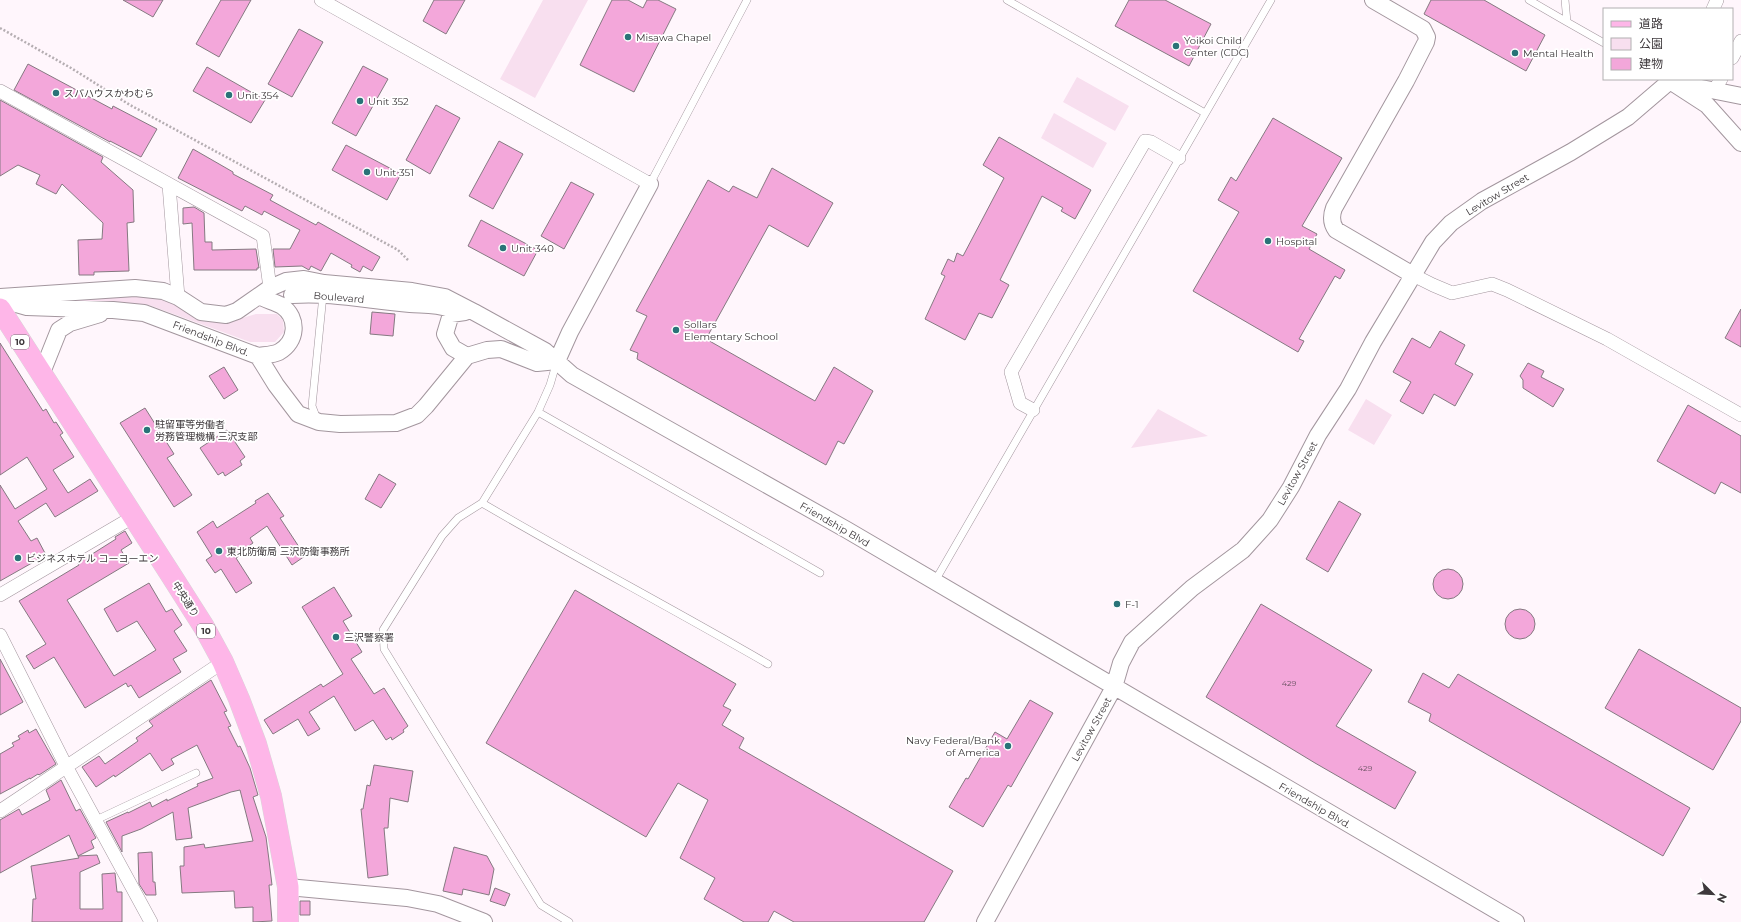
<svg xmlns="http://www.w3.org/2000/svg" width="1741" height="922" viewBox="0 0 1741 922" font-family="Montserrat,'Noto Sans JP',sans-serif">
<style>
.green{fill:#f8dfef}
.building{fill:#f3a7da;stroke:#857981}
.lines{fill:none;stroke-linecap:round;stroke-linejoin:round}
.service-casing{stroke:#a3969e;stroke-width:8}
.minor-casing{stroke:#a3969e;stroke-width:14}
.tertiary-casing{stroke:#a3969e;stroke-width:18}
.primary-casing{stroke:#d8d7d8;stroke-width:22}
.path{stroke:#b5aeb2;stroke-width:2.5;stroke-dasharray:2 2;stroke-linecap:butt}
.service{stroke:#fff;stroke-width:7}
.minor{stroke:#fff;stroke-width:13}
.tertiary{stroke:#fff;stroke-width:16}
.primary{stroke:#feb6e8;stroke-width:21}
.poi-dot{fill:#297378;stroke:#fff;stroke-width:1.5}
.labels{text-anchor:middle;stroke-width:3.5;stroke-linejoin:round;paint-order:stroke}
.number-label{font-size:8px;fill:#6b5464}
.shield{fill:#fff;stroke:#787476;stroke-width:1}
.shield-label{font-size:9px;font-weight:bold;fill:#3e393c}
.poi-label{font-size:10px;fill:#3e393c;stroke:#fff;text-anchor:start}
.street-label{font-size:10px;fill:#3e393c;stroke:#fff}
</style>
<rect width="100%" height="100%" fill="#fff6fc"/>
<!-- green -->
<path class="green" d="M543 0H588L535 98 500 79Z
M1077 77 1129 106 1115 131 1063 102Z
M1054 113 1107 143 1093 168 1041 138Z
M153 295 173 302 203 321 225 323 256 314H277L283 320 284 332 275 342H250L149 305H99L44 300 108 296Z
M1366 399 1392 415 1374 445 1348 430Z
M1158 409 1208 436 1131 448Z"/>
<!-- building -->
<path class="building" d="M123 0H163L153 17Z
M221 0H251L219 57 196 44Z
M434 0H465L446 34 423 21Z
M612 0H628L643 8 647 0H658L676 9 634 92 580 65Z
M1129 0H1165L1211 24 1189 66 1115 26Z
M1431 0H1484L1545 35 1526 71 1424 14Z
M299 29 323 42 292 97 268 84Z
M28 64 112 109 113 106 157 129 141 157 110 141V142L14 90Z
M363 66 388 79 356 136 332 123Z
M207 67 265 100 251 123 193 91Z
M0 100 103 157 101 162 133 190 134 222 127 223 129 271 94 272V275H79L78 240 102 239 103 223 62 184 56 194 36 184 40 175 18 165 0 176Z
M436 105 460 118 430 174 406 160Z
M1273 118 1342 158 1302 226 1317 234 1309 249 1345 270 1340 279 1335 276 1299 339 1304 341 1298 352 1193 291 1239 212 1218 200 1231 177 1236 181Z
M999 137 1091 190 1075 219 1061 211 1063 208 1042 196 1000 280 1009 285 992 318 979 313 965 340 925 319 945 276 941 274 948 259 954 262 957 253 963 256 1004 178 983 165Z
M499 141 523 154 493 209 469 196Z
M346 145 401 174 387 200 332 170Z
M193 149 233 172V174L273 195 270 200 316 225 318 222 380 257 372 271 363 266 360 272 351 267 352 265 331 253 321 271 311 266 309 270 302 266 275 267 273 249H290L300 230 264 211 262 215 245 206 242 211 178 178Z
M772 168 833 203 808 247 769 225 706 339 815 401 834 367 873 391 844 444 838 441 826 465 637 359 638 353 630 350 647 316 636 311 708 180 729 192 733 186 757 198Z
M571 182 594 194 564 249 541 236Z
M194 207 204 213 205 242H212V250L256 249 259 268H257V270H194L192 223 183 224V208Z
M481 220 538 250 524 276 468 246Z
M1741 309V347L1725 338Z
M372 312 395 314 393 336 370 334Z
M1440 331 1465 345 1455 364 1473 374 1455 406 1434 394 1423 414 1400 401 1411 382 1393 372 1412 338 1430 348Z
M0 343 43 411 46 409 54 423 56 422 63 433 60 435 74 457 53 470 68 493 90 479 98 491 55 517 46 503 18 521 31 541 37 538 46 555 0 581V485L15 509 47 489 27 457 0 475Z
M1528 363 1544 371 1541 377 1564 389 1553 407 1523 388V380L1520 376Z
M224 367 238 390 224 399 209 376Z
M1688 405 1741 436V493L1721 482 1715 494 1657 461Z
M145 408 174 454 167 458 192 495 174 507 120 423Z
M227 430 245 457 240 461 242 465 225 476 223 472 218 475 200 448Z
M379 474 396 484 381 508 365 499Z
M268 493 284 516 280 518 305 556 292 565 267 526 250 538 253 543 243 550 245 552 236 558 252 583 236 593 221 569 215 573 206 560 212 556 197 532 213 521 217 528 256 503 255 501Z
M1339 501 1361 514 1328 572 1306 559Z
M125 531 132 543 121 550 129 563 67 600 114 676 156 650 137 621 117 632 104 609 149 583 166 612 172 609 182 625 174 631 187 651 173 659 181 672 139 698 131 685 128 687 126 683 85 708 54 657 34 669 26 656 46 644 19 601 79 565 78 563 116 539 115 537Z
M1433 584a15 15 0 1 1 30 0a15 15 0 1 1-30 0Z
M334 587 352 616 343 621 362 652 351 659 374 694 384 688 408 726 403 730 404 732 392 740 391 737 386 740 373 720 355 731 334 696 309 712 320 729 308 736 298 719 273 734 264 720 321 684 323 687 343 674 302 607Z
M575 590 736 684 723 706 731 710 722 725 744 738 739 748 953 871 924 922H794L774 911 768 922H744L704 899 715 878 680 858 708 800 678 783 646 837 486 743Z
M1261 604 1372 670 1336 726 1416 772 1395 809 1315 763 1206 697Z
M1505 624a15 15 0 1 1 30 0a15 15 0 1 1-30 0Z
M1639 649 1741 708V721L1713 770 1605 708Z
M0 659 23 702 0 715Z
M1423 673 1449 688 1458 674 1690 808 1663 856 1429 721 1431 714 1408 702Z
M211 680 227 711 224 712 231 726 228 727 238 747 240 746 250 768 258 795 253 797 266 837 269 860 272 885H269L272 921 253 922V907L235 908 234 891 182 893 180 866H184V847L204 844 205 848 253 841 240 790 231 792 188 808 192 838 176 840 173 812 141 829 122 836V852L106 822 128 812V813L150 802 152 807 167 799V801L198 786 197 784 213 778 197 745 171 759 174 764 162 771 150 753 115 777 114 775 96 787 82 767 99 756 105 764 118 755 138 741 136 738 153 726 149 721Z
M1030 700 1053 713 1011 787 1008 785 983 827 949 807 966 778 968 779 995 732 1007 739Z
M36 729 56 764 39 775 38 774 30 779V778L0 794V754L14 746 12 743 20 739 18 736 28 730 29 733Z
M374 765 413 771 408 802 390 798 388 828H384L388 875 368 878 361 809H363L367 785 370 786Z
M61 780 76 811 80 809 96 838 91 841 94 848 78 856 69 835 0 873V820L19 809 22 815 50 800 46 790Z
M454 847 487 856 494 869 489 895 463 889 462 895 443 891Z
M152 852 153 882H155L156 895H146L139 884 138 853Z
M97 855 100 863 80 872V909H103L102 874 115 873 117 892H122V922H32L33 899H36L31 866 79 858 78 856Z
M495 888 510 894 505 906 490 901Z
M300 901H310V915H300Z"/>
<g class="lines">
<defs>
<path id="service" d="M1007 0 1205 113
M1529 0 1567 22
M1565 0 1567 22 1604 43
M650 184 747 0
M557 361 550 385 538 412 482 503 458 518 442 536 383 630 384 649 541 905 569 922
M538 412 820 573
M317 419 312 406 323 295
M482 503C576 558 673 609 768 664
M935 581 1271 0
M96 820 196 773"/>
<path id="minor" d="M321 0 650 184
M1713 9 1717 0
M1732 58 1741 41
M0 91 263 236 270 288
M1714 91 1721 79
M169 185 178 297
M1413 275 1433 285 1452 293 1492 284 1507 290 1607 339 1741 415
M1033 410 1020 403 1011 372 1145 141 1151 142 1179 158
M0 595 133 517
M0 635 66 766 151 922
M0 811 223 662"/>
<path id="tertiary" d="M1373 0 1423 29 1427 37 1426 42 1406 81 1334 208C1331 216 1331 223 1336 230L1413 275
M1670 81 1707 105 1741 143
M1681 84 1741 96
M292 295C332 292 370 301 410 304 423 305 437 304 450 309
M0 297 135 288 163 291 178 297 201 312 226 315 237 311 270 288 286 281 304 279 324 283 412 291 445 297 474 312 545 351 572 375 847 530 1516 922
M6 301 27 307 113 310 144 313 258 356 276 385 298 414 319 422 340 424 396 423 417 415 426 406 467 356 487 350 501 349 537 363 557 361
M465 312 451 314 445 334 453 348 467 356
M258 356C264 355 273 355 279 352 297 342 299 318 282 306 275 302 266 300 259 296
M557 361 570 332 650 184
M41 375 59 330 70 323 100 314
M288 887 407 898 438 904 484 922
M985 922 1114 687 1121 663 1132 642 1192 588 1243 550 1270 520 1291 487 1318 435 1348 389 1373 342 1433 242 1451 223 1482 201 1571 152 1628 117 1670 81"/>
<path id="primary" d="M0 309 171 575 204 627 223 662 239 699 256 744 271 796 288 887V922"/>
</defs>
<!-- service casing -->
<use href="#service" class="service-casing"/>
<!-- minor casing -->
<use href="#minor" class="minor-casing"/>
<!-- tertiary casing -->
<use href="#tertiary" class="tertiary-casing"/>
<!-- primary casing -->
<use href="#primary" class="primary-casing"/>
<!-- path -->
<path class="path" d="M0 28 71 68 130 105 398 250 408 260"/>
<!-- service -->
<use href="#service" class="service"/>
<!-- minor -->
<use href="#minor" class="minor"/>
<!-- tertiary -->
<use href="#tertiary" class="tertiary"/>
<!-- primary -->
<use href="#primary" class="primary"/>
</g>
<!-- markers -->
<g class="poi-dot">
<circle cx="628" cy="37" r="4"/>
<circle cx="1176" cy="46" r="4"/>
<circle cx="1515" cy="53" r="4"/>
<circle cx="56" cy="93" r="4"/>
<circle cx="229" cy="95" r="4"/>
<circle cx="360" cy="101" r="4"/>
<circle cx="367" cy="172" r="4"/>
<circle cx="1268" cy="241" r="4"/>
<circle cx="503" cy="248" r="4"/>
<circle cx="676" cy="330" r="4"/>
<circle cx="147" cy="430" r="4"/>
<circle cx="219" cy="551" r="4"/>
<circle cx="18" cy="558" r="4"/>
<circle cx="1117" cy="604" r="4"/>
<circle cx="336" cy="637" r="4"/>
<circle cx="1008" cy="746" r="4"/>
</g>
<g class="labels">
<!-- number labels -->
<g class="number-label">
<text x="1289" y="686">429</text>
<text x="1365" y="771">429</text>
</g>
<!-- shield labels -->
<g class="shield">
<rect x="11" y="335" width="18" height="14" rx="3"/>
<rect x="197" y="624" width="18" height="14" rx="3"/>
</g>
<g class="shield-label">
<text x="20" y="345">10</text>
<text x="206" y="634">10</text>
</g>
<!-- poi labels -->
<g class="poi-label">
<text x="636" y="41">Misawa Chapel</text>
<text x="1184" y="44">Yoikoi Child<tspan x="1184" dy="12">Center (CDC)</tspan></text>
<text x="1523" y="57">Mental Health</text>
<text x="64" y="97">スパハウスかわむら</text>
<text x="237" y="99">Unit 354</text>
<text x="368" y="105">Unit 352</text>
<text x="375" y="176">Unit 351</text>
<text x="1276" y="245">Hospital</text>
<text x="511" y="252">Unit 340</text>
<text x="684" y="328">Sollars<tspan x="684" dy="12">Elementary School</tspan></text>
<text x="155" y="428">駐留軍等労働者<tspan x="155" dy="12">労務管理機構 三沢支部</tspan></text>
<text x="227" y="555">東北防衛局 三沢防衛事務所</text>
<text x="26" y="562">ビジネスホテル コーヨーエン</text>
<text x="1125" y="608">F-1</text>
<text x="344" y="641">三沢警察署</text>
<text x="1000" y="744" text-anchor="end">Navy Federal/Bank<tspan x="1000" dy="12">of America</tspan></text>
</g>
<!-- street labels -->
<g class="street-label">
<text transform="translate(1497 194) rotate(-31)" y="4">Levitow Street</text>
<text transform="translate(339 297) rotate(5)" y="4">Boulevard</text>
<text transform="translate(211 338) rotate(21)" y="4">Friendship Blvd.</text>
<text transform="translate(1297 473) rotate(-61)" y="4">Levitow Street</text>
<text transform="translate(835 524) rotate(30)" y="4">Friendship Blvd</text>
<text transform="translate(186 599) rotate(58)" y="4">中央通り</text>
<text transform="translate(1091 729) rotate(-61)" y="4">Levitow Street</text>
<text transform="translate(1315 805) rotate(30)" y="4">Friendship Blvd.</text>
</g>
</g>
<!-- legend -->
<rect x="1603" y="8" width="130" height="72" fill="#ffffff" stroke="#b2b0b1"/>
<rect x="1611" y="21" width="20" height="6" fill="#feb6e8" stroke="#b2b0b1"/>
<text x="1639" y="28" font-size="12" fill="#3e393c">道路</text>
<rect x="1611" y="38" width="20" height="12" fill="#f8dfef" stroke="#b2b0b1"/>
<text x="1639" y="48" font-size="12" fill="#3e393c">公園</text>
<rect x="1611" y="58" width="20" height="12" fill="#f3a7da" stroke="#b2b0b1"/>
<text x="1639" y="68" font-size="12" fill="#3e393c">建物</text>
<!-- north arrow -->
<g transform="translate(1713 894) rotate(114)" stroke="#ffffff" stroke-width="3" paint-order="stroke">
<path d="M0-3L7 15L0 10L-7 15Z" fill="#3e393c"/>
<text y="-6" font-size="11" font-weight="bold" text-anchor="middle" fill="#3e393c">N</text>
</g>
</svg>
